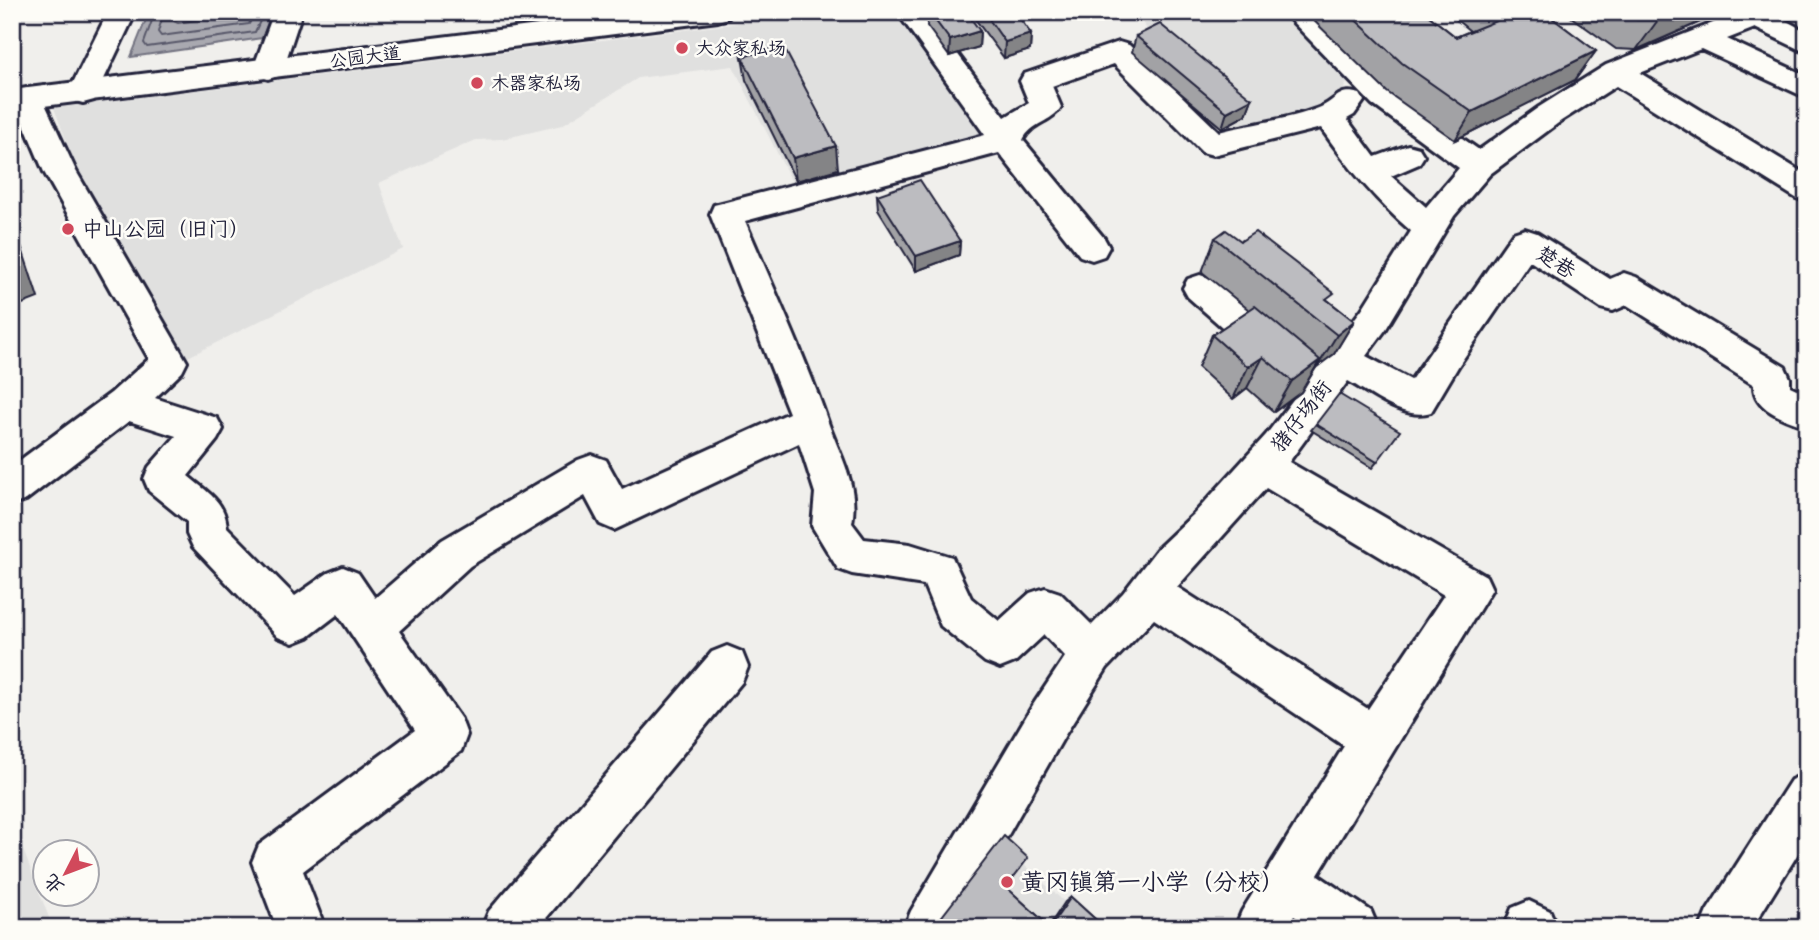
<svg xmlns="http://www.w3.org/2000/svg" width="1819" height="940" viewBox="0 0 1819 940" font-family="Itim,'LXGW WenKai TC',sans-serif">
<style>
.built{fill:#e0e0df}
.water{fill:#a9a9b0;stroke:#737381;stroke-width:2}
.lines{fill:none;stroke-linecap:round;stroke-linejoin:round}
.shore{stroke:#58586a;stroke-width:2}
.minor-casing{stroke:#22223b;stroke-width:6}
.major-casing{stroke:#22223b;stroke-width:6}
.minor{fill:#fdfcf7;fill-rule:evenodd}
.major{fill:#fdfcf7;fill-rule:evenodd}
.wall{fill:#a2a2a5;stroke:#22223b;stroke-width:2}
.shaded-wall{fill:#848486;stroke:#22223b;stroke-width:2}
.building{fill:#bcbcc0;stroke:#22223b;stroke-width:2}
.poi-dot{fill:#d1495b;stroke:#fdfcf7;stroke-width:2.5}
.labels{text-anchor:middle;stroke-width:5;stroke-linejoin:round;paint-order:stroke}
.far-poi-label{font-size:18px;fill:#22223b;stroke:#fdfcf7;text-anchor:start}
.far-street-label{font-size:18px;fill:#22223b;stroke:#fdfcf7}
.poi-label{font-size:21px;fill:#22223b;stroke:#fdfcf7;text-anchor:start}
.street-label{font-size:21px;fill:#22223b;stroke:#fdfcf7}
.near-poi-label{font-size:24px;fill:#22223b;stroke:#fdfcf7;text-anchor:start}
</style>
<rect width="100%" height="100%" fill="#f0efec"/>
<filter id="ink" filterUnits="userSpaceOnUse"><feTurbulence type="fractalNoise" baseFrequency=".0143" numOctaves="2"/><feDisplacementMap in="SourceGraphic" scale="14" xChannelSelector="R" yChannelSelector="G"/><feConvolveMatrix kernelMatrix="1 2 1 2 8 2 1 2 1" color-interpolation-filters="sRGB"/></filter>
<g filter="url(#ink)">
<!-- built -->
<path class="built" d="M829 12H902L992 135 794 186 733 66 638 78 562 125 502 139 476 140 379 183 403 249 182 360 93 212 54 108Z
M1135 12H1289L1352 73 1334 107 1215 138 1124 49 1153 38Z
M12 821 53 928H12Z
M1000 843 1093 928H935Z"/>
<!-- water -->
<path class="water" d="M149 12H272L262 38 131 57Z"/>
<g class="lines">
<!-- shore -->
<path class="shore" d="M155 12 144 43 147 47 255 32 264 12
M164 12 158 32 161 36 249 24 255 12
M174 12V21L178 23 244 12"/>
<defs>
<path id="minor" d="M108 12H136L94 100 83 103 72 100 68 93Z
M274 12H302L283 69 278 76 268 79 258 76 253 69Z
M897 12H926L1005 117 1029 103 1020 81 1024 74 1119 42 1129 45 1219 132C1249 124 1293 119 1321 107 1338 99 1338 88 1360 94L1364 101 1354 115 1347 119 1375 157 1408 145 1419 148 1424 156 1419 164 1391 176 1426 207 1459 168 1372 104 1283 12H1314L1394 90 1479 150 1539 107 1606 65 1741 12H1782L1779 17 1807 32V53L1755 28 1727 39 1807 76V98L1701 49 1640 73 1807 175V202L1796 198 1616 86 1561 121 1490 174 1454 216 1386 329 1366 356 1411 380 1513 233 1525 229 1537 233 1610 279 1624 273 1636 277 1785 367 1790 378V386L1807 394V427C1786 420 1753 410 1754 385L1627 305 1613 311 1601 308 1530 261 1459 365 1431 412C1404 421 1372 394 1348 381L1289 462 1486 576 1492 589 1318 875 1371 911 1378 928H1312L1294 916 1287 928H1235L1242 911 1344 746 1154 619 1107 668 1065 735 955 928H904L911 911 1033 705 1065 657 1044 635 1015 662 1000 668 985 662 941 626 924 585 852 574 838 569 812 526 815 493 799 443 614 530 600 524 585 496 470 566 399 631 461 719 467 735 461 751 303 871 325 928H277L252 862 259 845 415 730 338 614 308 637 293 643 278 637 193 547 187 534V522L149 491 144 479 149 467 176 436 129 421 26 500 12 505V466L111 393 149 359 44 172 13 98 17 91 28 88 39 91 76 171 187 362 182 372 155 398 217 418 223 429 217 440 188 476C207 492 225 501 227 527L295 596 328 573 343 567 358 573 375 598 442 540 578 460 592 455 606 460 622 489 789 413 710 214 714 205 726 202 985 135ZM1114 64 1202 152 1213 155 1321 128C1348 167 1375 200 1411 231L1362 309 1266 435 1194 514 1157 549 1123 593 1092 625 1060 593 1045 588 1030 593 999 621 971 598 952 557 910 544 864 539 852 523C859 486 841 458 829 425 805 356 774 289 745 221L999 153 1080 256 1092 260 1104 256 1109 247 1104 238 1023 140C1031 123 1052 122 1061 107L1052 86ZM1266 488 1444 595 1368 709 1177 587Z
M1200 275 1212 279 1289 343 1294 353 1289 363 1276 367 1263 363 1188 297 1183 288 1188 279Z
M727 646 742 652 748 667 742 682 538 928H482L489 911 712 652Z
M1807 773V839L1752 928H1700L1707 911 1791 780Z
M1529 901 1550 911 1557 928H1504L1512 908Z"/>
<path id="major" d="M643 12H732L728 18 718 21 12 110V90Z"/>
</defs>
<!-- minor casing -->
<use href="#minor" class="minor-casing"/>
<!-- major casing -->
<use href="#major" class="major-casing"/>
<!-- minor -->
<use href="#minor" class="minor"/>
<!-- major -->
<use href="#major" class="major"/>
</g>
<!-- wall -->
<path class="wall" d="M928 12H939L940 14 980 31 979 47 949 56 927 26Z
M970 12H1015L1031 34 1030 50 1004 58Z
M1305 12H1424L1456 37 1470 31 1447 12H1544L1596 51 1575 80 1455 140 1387 92Z
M1564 12H1723L1636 50 1616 49Z
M1136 36 1252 99 1246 115 1222 128 1132 52Z
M742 57 838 169 796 181 746 80Z
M877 195 960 241 959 255 916 271 878 210Z
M1215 238 1241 241 1329 301 1354 321 1334 354 1317 366 1301 392 1274 412 1247 388 1233 399 1198 367 1212 335 1249 310 1202 272Z
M1316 424 1377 462 1372 468 1311 430Z
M1028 858 1006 887 1049 926 1065 902 1071 897 1105 928H933Z"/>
<!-- shaded-wall -->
<path class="shaded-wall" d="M1677 12H1723L1636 50 1658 20Z
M980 31 979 47 949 56 950 40Z
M1031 34 1030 50 1004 58 1005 42Z
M1596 51 1575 80 1455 140 1472 112Z
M1252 99 1246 115 1222 128 1227 112Z
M836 146 838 169 796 181 793 158Z
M12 218 38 298 12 308Z
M960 241 959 255 916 271V256Z
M1354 321 1334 354 1317 367 1337 335Z
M1263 357 1247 388 1233 399 1248 367Z
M1320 360 1301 392 1274 412 1292 381Z"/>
<!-- building -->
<path class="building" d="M929 12H939L940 14 948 12H966L980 31 950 40Z
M984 12H1015L1031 34 1005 42Z
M1347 12H1424L1456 37 1506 17 1500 12H1544L1596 51 1472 112 1402 63Z
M1626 12H1677L1658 20H1637Z
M1160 24 1252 99 1227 112 1136 36Z
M783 46 836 146 793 158 742 57Z
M920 180 960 241 916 256 877 195Z
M1226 230 1241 241 1255 232 1334 293 1326 299 1354 321 1337 335 1215 238Z
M1255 306 1320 360 1292 381 1263 357 1248 367 1212 335Z
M1339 394 1400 431 1377 462 1316 424Z
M1004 836 1028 858 1006 887 1050 927 1071 897 1105 928H933Z"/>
</g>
<!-- markers -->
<g class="poi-dot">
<circle cx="682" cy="48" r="7"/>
<circle cx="477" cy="83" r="7"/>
<circle cx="68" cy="229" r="7"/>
<circle cx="1007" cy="882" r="7"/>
</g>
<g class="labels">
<!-- far-poi labels -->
<g class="far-poi-label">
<text x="696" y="54">大众家私场</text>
<text x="491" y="89">木器家私场</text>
</g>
<!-- far-street labels -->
<g class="far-street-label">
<text transform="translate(365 57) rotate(-7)" y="6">公园大道</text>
</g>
<!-- poi labels -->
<g class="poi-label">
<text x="82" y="236">中山公园（旧门）</text>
</g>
<!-- street labels -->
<g class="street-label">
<text transform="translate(1556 262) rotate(32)" y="7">楚巷</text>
<text transform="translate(1301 416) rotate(-52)" y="7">猪仔场街</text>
</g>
<!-- near-poi labels -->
<g class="near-poi-label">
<text x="1021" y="890">黄冈镇第一小学（分校）</text>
</g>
</g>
<!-- margin -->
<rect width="1819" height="940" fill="none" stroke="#fdfcf7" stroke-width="42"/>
<rect x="21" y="21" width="1777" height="898" fill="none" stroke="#22223b" stroke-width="2.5" filter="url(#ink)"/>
<!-- north arrow -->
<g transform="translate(66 873) rotate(228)"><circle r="33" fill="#fdfcf7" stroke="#a5a5ac" stroke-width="2"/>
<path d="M0-5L12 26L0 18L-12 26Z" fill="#d1495b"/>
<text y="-10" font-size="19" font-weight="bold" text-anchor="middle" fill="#22223b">北</text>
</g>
</svg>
